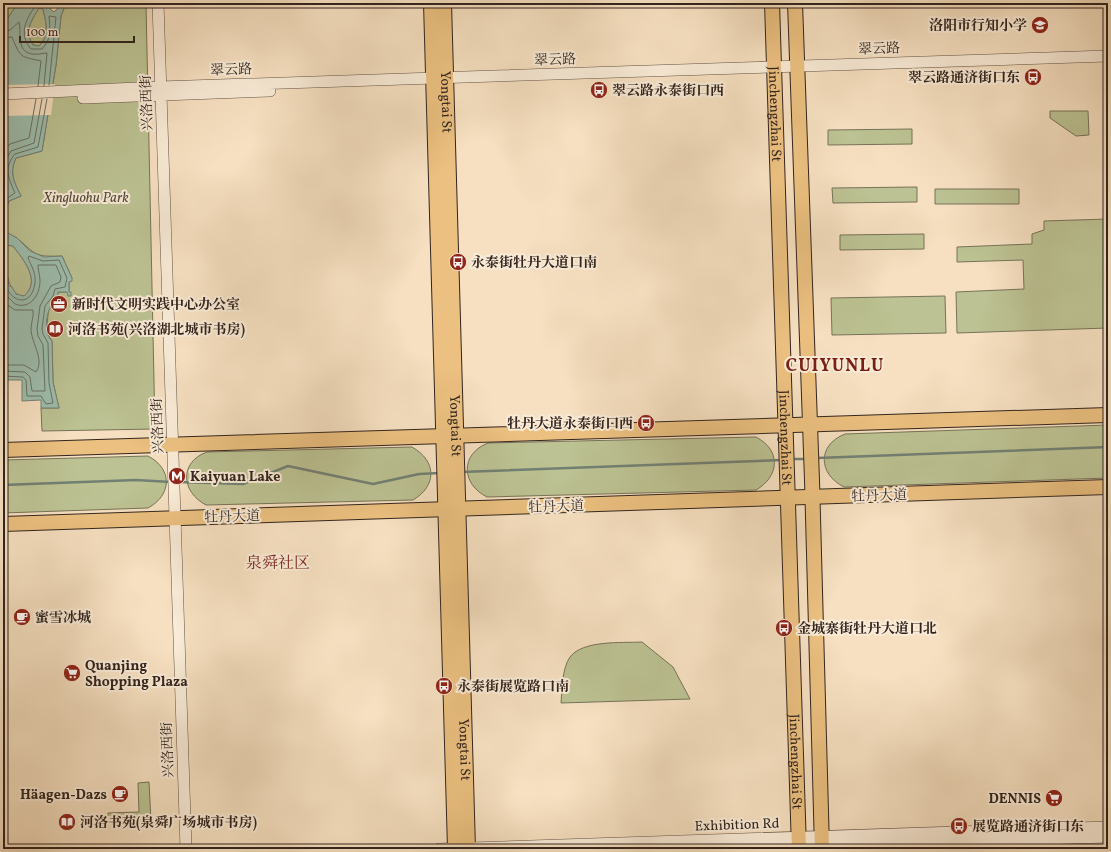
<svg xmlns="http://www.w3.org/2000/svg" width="1111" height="852" viewBox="0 0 1111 852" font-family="Vollkorn,'Noto Serif SC',serif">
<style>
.green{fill:#bcc293;stroke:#777358}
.water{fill:#9dbeae;stroke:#728074;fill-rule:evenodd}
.pier{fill:#f6e0c1}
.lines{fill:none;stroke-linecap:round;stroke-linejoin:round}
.shore{stroke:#687166;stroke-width:1}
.stream{stroke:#728074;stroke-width:2.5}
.minor-casing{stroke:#635347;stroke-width:12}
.major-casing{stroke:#32241e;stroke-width:16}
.minor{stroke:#f9ebd7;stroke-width:11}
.major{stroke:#ebc080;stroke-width:14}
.labels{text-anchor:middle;stroke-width:4;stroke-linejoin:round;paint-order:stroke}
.poi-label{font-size:14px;font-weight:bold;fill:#32241e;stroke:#f9ebd7;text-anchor:start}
.street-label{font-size:14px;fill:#32241e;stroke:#f9ebd7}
.park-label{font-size:14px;font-style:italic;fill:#544c3b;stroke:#f9ebd7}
.quarter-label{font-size:16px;fill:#7a1f14;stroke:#f9ebd7}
.district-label{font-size:18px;font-weight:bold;letter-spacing:1px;fill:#7a1f14;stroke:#f9ebd7}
</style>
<rect width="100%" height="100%" fill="#f6e0c1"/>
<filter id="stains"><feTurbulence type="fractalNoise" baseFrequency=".005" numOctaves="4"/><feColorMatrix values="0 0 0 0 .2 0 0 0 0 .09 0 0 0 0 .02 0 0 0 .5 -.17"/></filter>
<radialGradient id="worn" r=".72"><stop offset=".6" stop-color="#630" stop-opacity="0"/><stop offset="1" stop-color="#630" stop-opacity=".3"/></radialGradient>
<!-- green -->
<path class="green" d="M3 3H18L3 25Z
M66 3H146L155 429 42 431 41 408H59L53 382 52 341 46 332 49 307 58 292H69V282L72 278 62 256C34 257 37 255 18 239 15 236 10 236 7 233 0 225 5 211 9 201L21 196C14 182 9 173 16 158L42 151 56 65 61 16Z
M39 8 43 9C46 23 50 35 39 46L33 45C24 31 31 21 39 8Z
M1050 111H1088L1089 135 1076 136 1050 118Z
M912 129V144L828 145V130Z
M917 187V202L833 203 832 188Z
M935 189H1019V204H935Z
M1108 219V328L957 333 956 292 1024 289 1023 260 957 262V247L1032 244V234L1044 230V221Z
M924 234V249L840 250V235Z
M7 245 13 246C23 259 42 281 24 296 7 297 6 265 3 252V249Z
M945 296 946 333 832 335 831 298Z
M1108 425V478L844 487C818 474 817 445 845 434Z
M756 437C781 450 780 476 756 490L487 497C461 484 460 454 488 443Z
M412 447C437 461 437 486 413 500L206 505C181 492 179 462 207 452Z
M148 456C173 469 172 495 148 508L3 513V460Z
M642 642 673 667 690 699 561 703C562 691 562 668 570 657 583 640 621 643 642 642Z
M149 782 151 822 108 823V813L139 812 138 783Z"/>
<!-- water -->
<path class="water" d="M18 3H48L51 10 54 12 63 3H66L61 16 56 65 42 151 16 158C9 173 14 182 21 196L9 201 3 216V25ZM39 8 43 9C46 23 50 35 39 46L33 45C24 31 31 21 39 8Z
M3 227 6 232 17 238 30 251 44 257 62 256 72 278V281L69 282V292H71V296H68L67 292H58V298C46 306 42 331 52 341L53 382 59 408H41V400L22 401V380H3V252L9 286 12 287 16 294 24 296C42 281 23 259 13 246L7 245 3 251Z"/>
<!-- pier -->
<path class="pier" d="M55 84 51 115 3 116V85Z"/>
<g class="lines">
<!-- shore -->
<path class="shore" d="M45 3 36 5C26 19 18 34 31 49H42C52 38 50 30 49 16L56 17 49 85
M3 32 10 30 19 22C22 31 15 51 32 54 37 55 43 53 47 53L44 86
M3 38 12 37C21 59 20 56 41 61L38 86
M3 151 10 144 29 138 36 99
M3 169 4 163 11 151 34 143 42 99
M3 206 6 199 15 193C9 179 3 168 15 154L38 147 47 99
M3 269C4 274 3 282 6 287 15 306 33 304 35 282 36 273 31 265 28 258L29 256 43 261 59 260 67 278 65 287 55 289 53 296 45 306 42 329 43 334 48 343 49 383 53 403 46 404 41 396H27L26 380 23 377 3 376
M3 292 15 304C30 310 40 295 40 281 40 276 38 270 38 265H56L61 277 60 282 51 286 40 306 37 329 38 336 43 345 45 391H32L30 377 25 372 3 371
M3 302 15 310H33C34 317 31 322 31 329 31 342 45 360 36 372L24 365H3"/>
<!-- stream -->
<path class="stream" d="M817 458 1108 447
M791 459H808
M461 472 782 460
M178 482 243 484 288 466 373 484 419 474 440 473
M3 485 136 480 171 482"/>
<defs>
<path id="minor" d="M158 3 186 849
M3 94 160 87 1108 56
M83 98 270 91
M439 849 1108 827
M722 849 1108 837"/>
<g id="major">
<path d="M431 3 455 849"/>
<path id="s1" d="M444 3 468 849"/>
<path id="s2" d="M772 3 799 849"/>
<path d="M795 3 812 480 822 849"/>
<path d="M3 450 1108 415"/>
<path d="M3 524 1108 487"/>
</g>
</defs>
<!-- minor casing -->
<use href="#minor" class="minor-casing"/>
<!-- major casing -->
<use href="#major" class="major-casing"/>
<!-- minor -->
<use href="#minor" class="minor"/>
<!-- major -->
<use href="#major" class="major"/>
</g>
<!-- icons -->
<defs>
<symbol id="school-disc" viewBox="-11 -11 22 22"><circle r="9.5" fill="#8f2418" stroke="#f9ebd7"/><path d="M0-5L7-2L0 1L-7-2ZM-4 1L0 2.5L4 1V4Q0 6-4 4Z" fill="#fff"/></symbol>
<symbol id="bus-disc" viewBox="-11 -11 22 22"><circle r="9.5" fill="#8f2418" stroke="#f9ebd7"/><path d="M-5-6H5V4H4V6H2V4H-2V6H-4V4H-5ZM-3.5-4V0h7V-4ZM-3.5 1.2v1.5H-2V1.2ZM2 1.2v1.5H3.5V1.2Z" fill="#fff"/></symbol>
<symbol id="office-disc" viewBox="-11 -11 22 22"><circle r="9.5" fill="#8f2418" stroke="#f9ebd7"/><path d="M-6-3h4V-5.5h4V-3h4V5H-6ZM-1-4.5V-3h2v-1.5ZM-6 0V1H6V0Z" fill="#fff"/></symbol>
<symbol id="library-disc" viewBox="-11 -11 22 22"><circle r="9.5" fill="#8f2418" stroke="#f9ebd7"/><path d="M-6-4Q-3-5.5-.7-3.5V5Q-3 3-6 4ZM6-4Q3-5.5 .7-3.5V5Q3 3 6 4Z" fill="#fff"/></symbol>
<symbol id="metro-disc" viewBox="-11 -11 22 22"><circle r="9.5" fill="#8f2418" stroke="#f9ebd7"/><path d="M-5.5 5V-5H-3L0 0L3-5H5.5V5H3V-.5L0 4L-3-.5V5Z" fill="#fff"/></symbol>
<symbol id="cafe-disc" viewBox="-11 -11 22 22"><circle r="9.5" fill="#8f2418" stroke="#f9ebd7"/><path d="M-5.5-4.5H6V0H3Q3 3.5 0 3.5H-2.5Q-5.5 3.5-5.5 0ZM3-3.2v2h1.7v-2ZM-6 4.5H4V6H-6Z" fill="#fff"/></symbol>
<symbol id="supermarket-disc" viewBox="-11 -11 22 22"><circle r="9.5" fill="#8f2418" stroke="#f9ebd7"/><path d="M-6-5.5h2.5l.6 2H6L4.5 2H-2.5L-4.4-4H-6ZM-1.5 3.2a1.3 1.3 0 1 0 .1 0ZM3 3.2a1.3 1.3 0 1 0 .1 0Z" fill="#fff"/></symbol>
</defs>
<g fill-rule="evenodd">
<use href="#school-disc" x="1030" y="15" width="20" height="20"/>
<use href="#bus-disc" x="1023" y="67" width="20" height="20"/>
<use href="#bus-disc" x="589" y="80" width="20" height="20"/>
<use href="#bus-disc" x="448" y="252" width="20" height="20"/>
<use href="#office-disc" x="49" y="294" width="20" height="20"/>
<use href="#library-disc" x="45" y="319" width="20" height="20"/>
<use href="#bus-disc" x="636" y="413" width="20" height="20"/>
<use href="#metro-disc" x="167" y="466" width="20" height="20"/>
<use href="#cafe-disc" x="12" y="607" width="20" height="20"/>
<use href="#bus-disc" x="774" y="618" width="20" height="20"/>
<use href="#supermarket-disc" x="62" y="663" width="20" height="20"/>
<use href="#bus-disc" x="434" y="676" width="20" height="20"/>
<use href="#cafe-disc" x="110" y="784" width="20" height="20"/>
<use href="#supermarket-disc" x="1044" y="788" width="20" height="20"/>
<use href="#library-disc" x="57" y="812" width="20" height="20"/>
<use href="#bus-disc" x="949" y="816" width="20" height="20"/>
</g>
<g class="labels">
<!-- poi labels -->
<g class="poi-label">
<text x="1027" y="30" text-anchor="end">洛阳市行知小学</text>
<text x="1020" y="82" text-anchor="end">翠云路通济街口东</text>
<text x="612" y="95">翠云路永泰街口西</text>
<text x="471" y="267">永泰街牡丹大道口南</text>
<text x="72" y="309">新时代文明实践中心办公室</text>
<text x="68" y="334">河洛书苑(兴洛湖北城市书房)</text>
<text x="633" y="428" text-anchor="end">牡丹大道永泰街口西</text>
<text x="190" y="481">Kaiyuan Lake</text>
<text x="35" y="622">蜜雪冰城</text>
<text x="797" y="633">金城寨街牡丹大道口北</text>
<text x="85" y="670">Quanjing<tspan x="85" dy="16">Shopping Plaza</tspan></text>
<text x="457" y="691">永泰街展览路口南</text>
<text x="107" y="799" text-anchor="end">Häagen-Dazs</text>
<text x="1041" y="803" text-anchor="end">DENNIS</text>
<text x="80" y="827">河洛书苑(泉舜广场城市书房)</text>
<text x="972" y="831">展览路通济街口东</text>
</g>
<!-- street labels -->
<g class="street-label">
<text transform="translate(879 48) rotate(-2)" y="5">翠云路</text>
<text transform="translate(555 59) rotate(-2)" y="5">翠云路</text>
<text transform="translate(231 69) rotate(-2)" y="5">翠云路</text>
<text dy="5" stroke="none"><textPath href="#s1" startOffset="99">Yongtai St</textPath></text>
<text transform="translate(146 103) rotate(-92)" y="5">兴洛西街</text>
<text dy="5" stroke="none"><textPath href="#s2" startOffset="111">Jinchengzhai St</textPath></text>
<text transform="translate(157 426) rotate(-92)" y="5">兴洛西街</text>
<text dy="5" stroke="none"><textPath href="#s1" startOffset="423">Yongtai St</textPath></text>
<text dy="5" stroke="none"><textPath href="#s2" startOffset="435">Jinchengzhai St</textPath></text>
<text transform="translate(879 495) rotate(-2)" y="5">牡丹大道</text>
<text transform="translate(556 506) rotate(-2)" y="5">牡丹大道</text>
<text transform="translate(232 516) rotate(-2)" y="5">牡丹大道</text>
<text transform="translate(167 750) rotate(-92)" y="5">兴洛西街</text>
<text dy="5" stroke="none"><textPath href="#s1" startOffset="747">Yongtai St</textPath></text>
<text dy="5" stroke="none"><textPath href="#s2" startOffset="759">Jinchengzhai St</textPath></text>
<text transform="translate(737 824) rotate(-2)" y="5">Exhibition Rd</text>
</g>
<!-- park labels -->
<g class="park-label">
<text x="86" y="202">Xingluohu Park</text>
</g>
<!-- quarter labels -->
<g class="quarter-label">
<text x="278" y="568">泉舜社区</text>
</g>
<!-- district labels -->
<g class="district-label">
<text x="835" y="371">CUIYUNLU</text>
</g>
</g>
<!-- margin -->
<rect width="1111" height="852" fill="none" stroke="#f6e0c1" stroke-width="16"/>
<rect x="4" y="4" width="1103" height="844" fill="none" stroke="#32241e" stroke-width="2"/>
<rect x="8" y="8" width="1095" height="836" fill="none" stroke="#32241e"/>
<!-- scale -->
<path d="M20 36v6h114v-6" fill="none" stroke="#32241e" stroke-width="2"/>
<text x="26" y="36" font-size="12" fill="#32241e" stroke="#f9ebd7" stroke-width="3" paint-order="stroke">100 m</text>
<rect width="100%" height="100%" filter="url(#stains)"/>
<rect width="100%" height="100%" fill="url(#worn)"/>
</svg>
